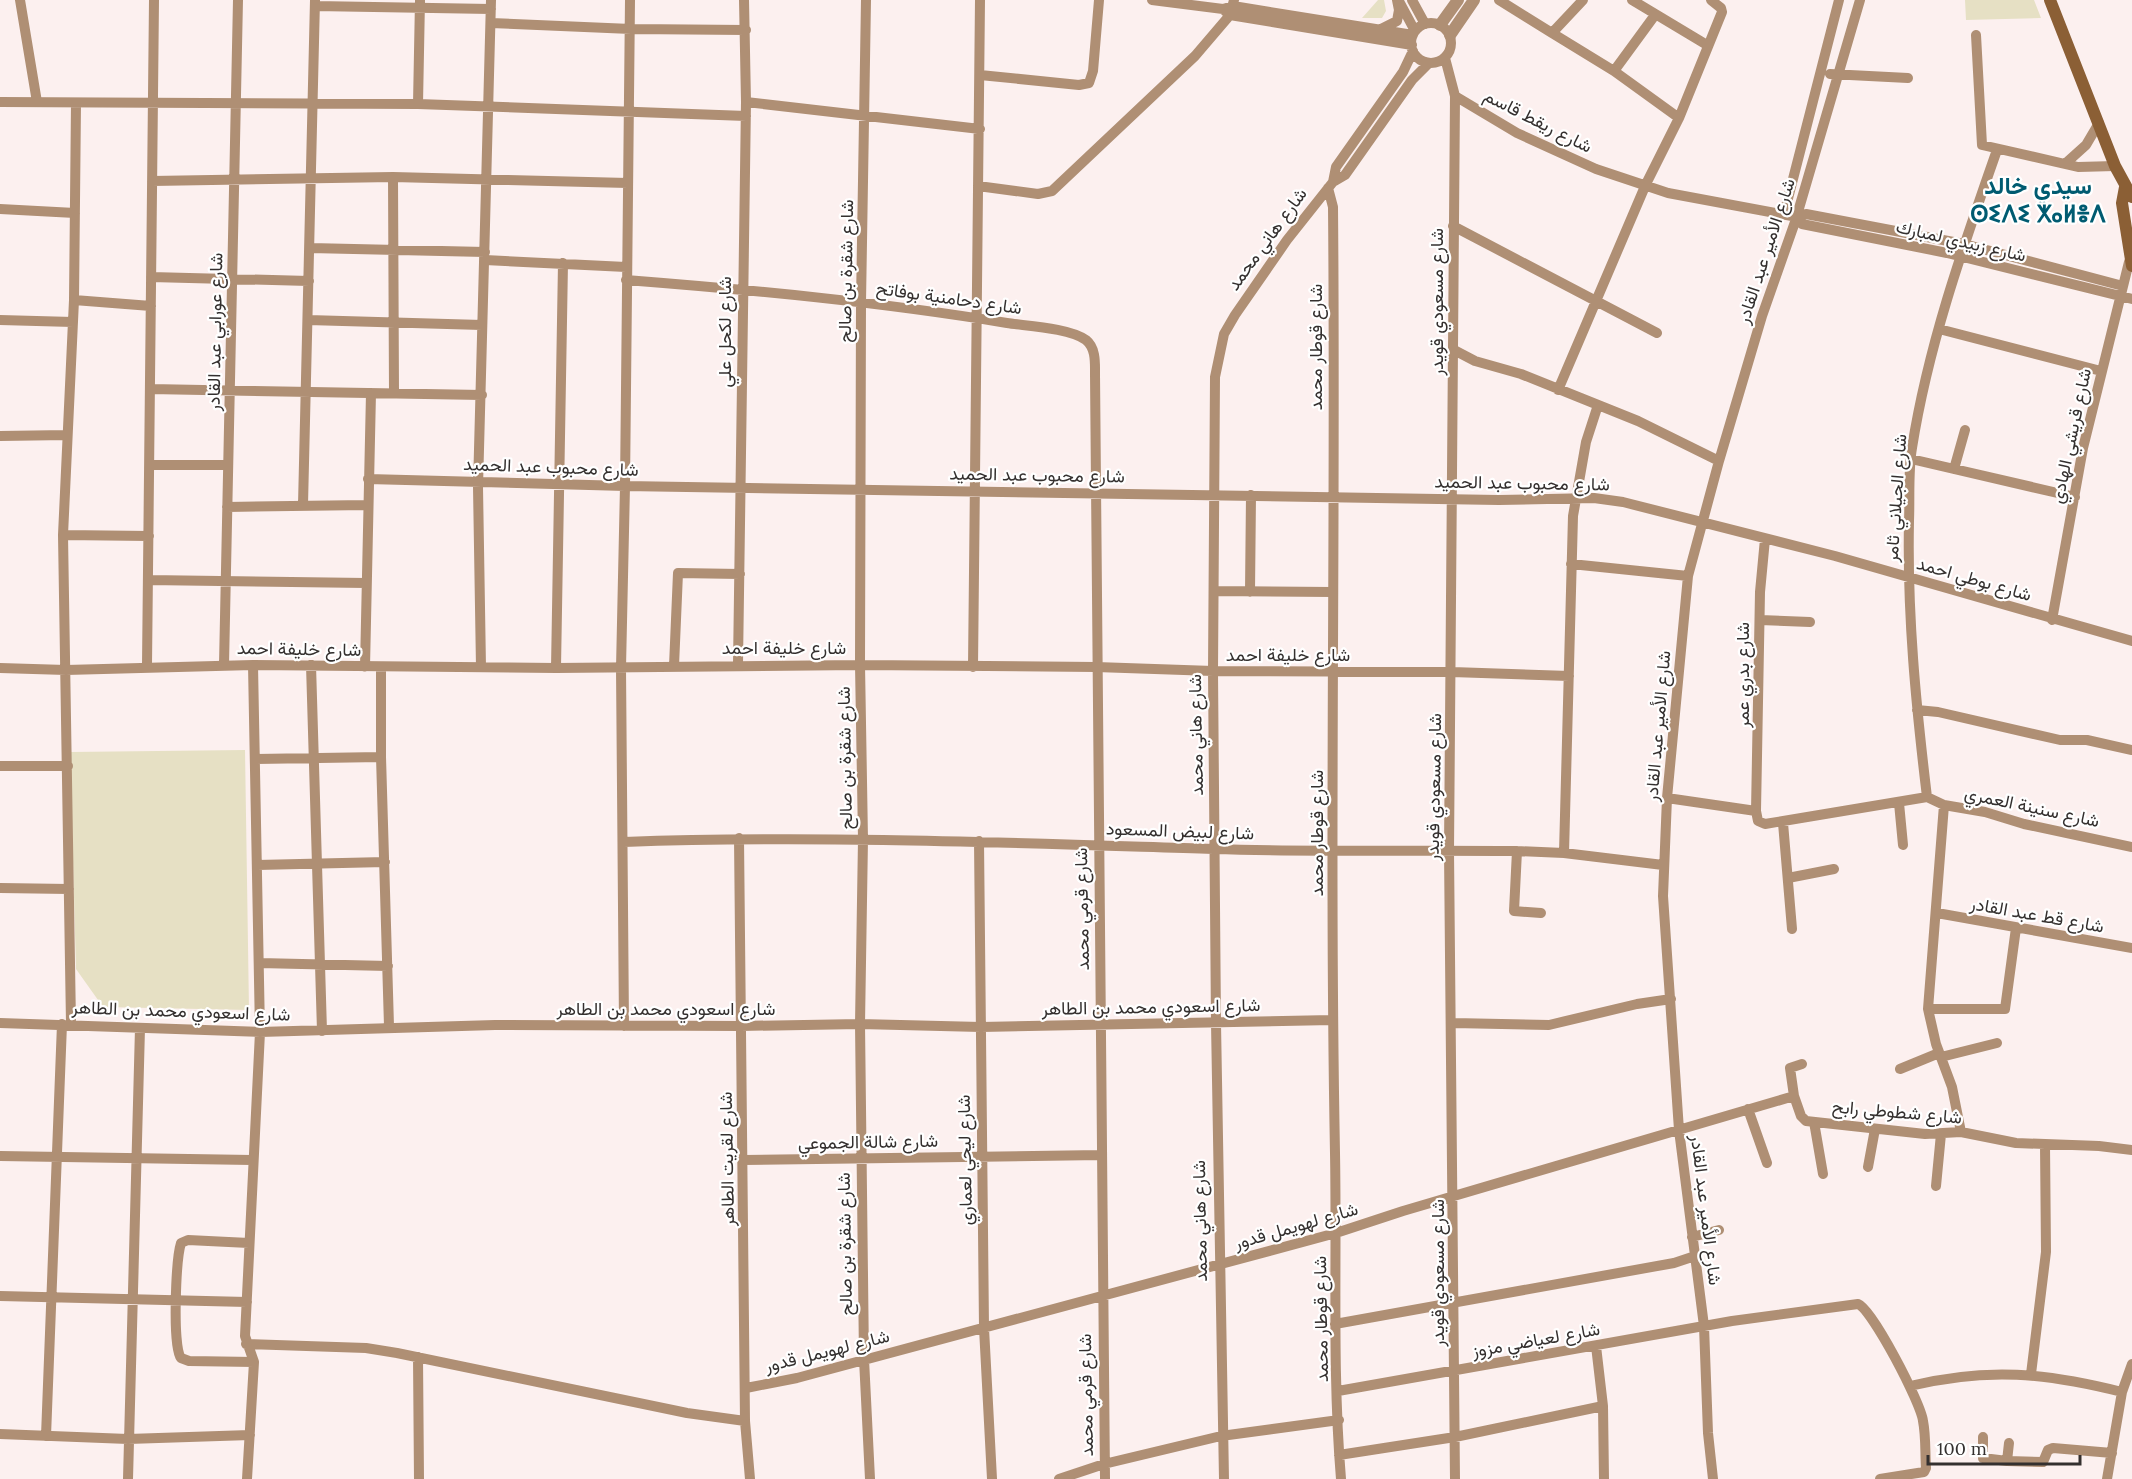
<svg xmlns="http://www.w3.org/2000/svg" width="2132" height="1479" viewBox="0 0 2132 1479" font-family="Lora,Vazirmatn,'Noto Sans Tifinagh',serif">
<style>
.green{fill:#e6e0c4}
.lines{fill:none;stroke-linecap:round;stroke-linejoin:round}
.minor{stroke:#af8f74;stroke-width:10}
.tertiary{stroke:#af8f74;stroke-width:12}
.secondary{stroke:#8b5f35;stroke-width:12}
.labels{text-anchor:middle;stroke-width:4.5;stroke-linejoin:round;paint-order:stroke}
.street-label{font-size:18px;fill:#34302f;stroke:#fff}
.district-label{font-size:24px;font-weight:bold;fill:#005b71;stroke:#fff}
</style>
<rect width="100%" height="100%" fill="#fcf0ef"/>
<!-- green -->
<path class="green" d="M1378 0H1384L1386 11 1382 18H1362Z
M1965 0H2034L2041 18 1966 20Z
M245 750 249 1010 103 1007 76 969 70 752Z"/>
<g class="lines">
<!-- minor -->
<path class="minor" d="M20 0 37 102
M866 0 861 302 860 665 863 839 860 1024 864 1359 870 1479
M1152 0 1223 9 1233 6 1413 35
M1412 0 1425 24
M1499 0 1552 33 1583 0
M1632 0 1707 45
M1400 3 1415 31
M315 6 491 9
M1225 11 1230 15 1412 45
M491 23 631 29 746 30
M1411 43a20 20 0 1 1 40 0a20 20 0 1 1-40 0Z
M1379 30 1397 21 1399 10 1397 0
M1552 33 1614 71 1679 118
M1976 35 1982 145 2078 167 2115 166
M1445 58 1455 96 1449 851 1455 1479
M1614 71 1655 15
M1830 74 1908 78
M980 75 1079 85 1089 83 1093 71 1099 0
M1455 96 1517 133 1596 169 1668 193 1797 217 1806 214 1964 244 2123 286
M0 102 418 104 746 116
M746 102 980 129
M418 104 420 0
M2066 163 2086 145 2099 123
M393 177 394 393
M152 181 393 177 628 183
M1333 182 1345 175 1412 80 1429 63
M978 186 1038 194 1052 191 1195 56 1230 15 1234 0
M1328 188 1333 207C1336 523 1329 838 1335 1153 1337 1262 1332 1371 1341 1479
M0 209 75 213
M1784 214 1839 0
M1797 217 1802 224 1947 253 2132 299
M1453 226 1657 333
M310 248 485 252
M485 260 626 267
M151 277 309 281
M626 280C753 290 880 302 1007 323 1027 326 1070 328 1086 340 1096 348 1095 363 1095 374L1105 1479
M74 300 151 306
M0 320 73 322
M308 320 482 325
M1939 329 2101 371
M1454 350 1475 361 1521 374 1638 421 1719 461
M150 389 482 395
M1558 390 1646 184 1679 118 1722 12 1721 8 1711 0
M0 436 67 435
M1911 459 2075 497
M149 465H228
M1954 469 1965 430
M368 479 625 486 1499 500 1594 498 1623 502 1835 556 2132 641
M303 505 315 0
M227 507 367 505
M63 535 149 536
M1571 564 1688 576
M148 580 366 583
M1214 591 1332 592
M1250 592 1251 495
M1760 620 1810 622
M2052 620 2083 448 2129 262
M738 664 746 102 744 0
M224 665 238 0
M311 665 322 1031
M147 666 154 0
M674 666 678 573 740 574
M365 667 371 393
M381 667V757L389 1026
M481 667 478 487 491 0
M973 667 980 0
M0 668 66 670 253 665 556 668 860 665 1096 667 1213 671 1452 672 1569 676
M556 668 563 263
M1917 710 1938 712 2060 740H2087L2132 750
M256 759 381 757
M0 766H68
M1927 797C1916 705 1907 614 1909 521 1910 497 1908 471 1912 448 1928 346 1963 247 1997 150
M1927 797 1944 805 1985 812 2024 824 2132 847
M1667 798 1756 811 1758 821 1765 824 1927 797
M1899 803 1903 845
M1944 805 1928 1009 1936 1044 1952 1087 1961 1132
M1756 811 1760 592 1765 539
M1783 823 1792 929
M739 838 745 1421 750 1479
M979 841 984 1328 992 1479
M624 842C821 835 1016 843 1213 849 1314 852 1415 850 1517 851L1564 853 1663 865
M1517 851 1514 911 1541 913
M1564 853 1573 516 1586 442 1598 405
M257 865 385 862
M1788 878 1834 869
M0 888 69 889
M1937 913 2132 948
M259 963 388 966
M1928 1009H2005L2016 928
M0 1023 260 1032 495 1025 741 1026 860 1024 981 1027 1332 1020
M1453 1023 1549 1025 1637 1004 1671 999
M71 1024 63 535 74 300 76 103
M624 1026 621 668 625 486 630 0
M1941 1057 1997 1043
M1900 1069 1939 1053
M1794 1096 1790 1068 1802 1064
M1748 1109 1767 1163
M1814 1122 1823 1174
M0 1156 252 1160
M744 1160 1101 1155
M1868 1167 1875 1129
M1936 1186 1941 1134
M1692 1237 1719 1230
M249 1243 188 1240 181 1243C176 1259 172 1346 181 1358L189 1361 254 1362
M0 1296 247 1302
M1335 1324 1674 1263 1695 1256
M246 1344 366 1348 397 1353 687 1413 745 1421
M1596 1346 1603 1406 1604 1479
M418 1357 419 1479
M2031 1374 2046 1252 2045 1145
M1910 1386C1988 1367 2046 1373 2122 1392
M746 1388 797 1378 1336 1233 1403 1211 1794 1096 1801 1116 1806 1121 1925 1134 1961 1132 2016 1143 2099 1146 2132 1150
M1338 1391 1732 1321 1858 1304C1872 1309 1921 1403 1923 1421 1926 1436 1925 1453 1926 1468L1924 1472 1880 1479
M0 1434 128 1439 250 1435
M46 1436 62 1024
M1983 1437V1458L2007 1461
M2009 1443 2007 1461 2043 1462 2048 1450 2053 1448 2112 1453
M1339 1455 1455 1437 1603 1406
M128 1479 140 1028
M247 1479 254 1362 245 1336 260 1032 253 665
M1059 1479 1104 1464 1221 1436 1339 1420
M1224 1479 1216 1023 1213 671 1215 377 1224 334 1235 315 1287 240 1333 182 1336 167 1403 72 1413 51
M1713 1479 1708 1433 1704 1326 1679 1130 1663 896 1667 798 1688 576 1719 461 1762 316 1795 222 1860 0
M2107 1479 2122 1392 2132 1364"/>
<!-- tertiary -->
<path class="tertiary" d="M1440 25 1458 0
M1450 35 1474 0"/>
<!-- secondary -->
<path class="secondary" d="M2050 0 2115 166 2132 197
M2125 187 2122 203 2132 266"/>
</g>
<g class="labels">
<!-- street labels -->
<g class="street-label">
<text transform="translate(1538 121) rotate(27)" y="6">شارع ريقط قاسم</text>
<text transform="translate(1267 239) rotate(-54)" y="6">شارع هاني محمد</text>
<text transform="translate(1961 241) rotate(13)" y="6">شارع زبيدي لمبارك</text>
<text transform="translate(1766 251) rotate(-72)" y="6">شارع الأمير عبد القادر</text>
<text transform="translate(846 271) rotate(-89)" y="6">شارع شقرة بن صالح</text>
<text transform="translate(949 298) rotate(8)" y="6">شارع دحامنية بوفاتح</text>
<text transform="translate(1437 302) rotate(-90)" y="6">شارع مسعودي قويدر</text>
<text transform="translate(215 332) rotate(-89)" y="6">شارع عورابي عبد القادر</text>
<text transform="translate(725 332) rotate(-90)" y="6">شارع لكحل علي</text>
<text transform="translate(1316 347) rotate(-90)" y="6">شارع قوطار محمد</text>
<text transform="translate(2071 436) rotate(-78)" y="6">شارع قريشي الهادي</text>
<text transform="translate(551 467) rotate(2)" y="6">شارع محبوب عبد الحميد</text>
<text transform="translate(1037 475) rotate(1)" y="6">شارع محبوب عبد الحميد</text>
<text transform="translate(1522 483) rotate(1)" y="6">شارع محبوب عبد الحميد</text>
<text transform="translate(1896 498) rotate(-86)" y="6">شارع الجيلاني ثامر</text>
<text transform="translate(1974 579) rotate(16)" y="6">شارع بوطي احمد</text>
<text x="784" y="654">شارع خليفة احمد</text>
<text transform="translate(299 649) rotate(1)" y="6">شارع خليفة احمد</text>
<text x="1288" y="661">شارع خليفة احمد</text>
<text transform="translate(1743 675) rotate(-90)" y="6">شارع بدري عمر</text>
<text transform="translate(1658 726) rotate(-85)" y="6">شارع الأمير عبد القادر</text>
<text transform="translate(1196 735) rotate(-91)" y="6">شارع هاني محمد</text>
<text transform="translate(845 758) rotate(-91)" y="6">شارع شقرة بن صالح</text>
<text transform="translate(1434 787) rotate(-89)" y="6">شارع مسعودي قويدر</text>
<text transform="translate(2032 807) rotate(12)" y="6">شارع سنينة العمري</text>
<text transform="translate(1180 831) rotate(2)" y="6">شارع لبيض المسعود</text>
<text transform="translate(1317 833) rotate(-90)" y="6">شارع قوطار محمد</text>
<text transform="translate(1082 909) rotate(-91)" y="6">شارع قرمي محمد</text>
<text transform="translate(2037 915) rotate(10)" y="6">شارع قط عبد القادر</text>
<text transform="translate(1151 1007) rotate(-1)" y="6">شارع اسعودي محمد بن الطاهر</text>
<text x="666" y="1015">شارع اسعودي محمد بن الطاهر</text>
<text transform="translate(181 1011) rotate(2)" y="6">شارع اسعودي محمد بن الطاهر</text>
<text transform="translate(1897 1112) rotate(5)" y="6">شارع شطوطي رابح</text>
<text transform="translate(868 1142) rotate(-1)" y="6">شارع شالة الجموعي</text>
<text transform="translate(727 1159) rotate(-91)" y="6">شارع لقريت الطاهر</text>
<text transform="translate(965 1160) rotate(-91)" y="6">شارع ليحي لعماري</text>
<text transform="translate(1706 1210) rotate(83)" y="6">شارع الأمير عبد القادر</text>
<text transform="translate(1200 1221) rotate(-91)" y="6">شارع هاني محمد</text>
<text transform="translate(1296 1226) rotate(-16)" y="6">شارع لهويمل قدور</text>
<text transform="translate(845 1244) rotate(-91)" y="6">شارع شقرة بن صالح</text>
<text transform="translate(1438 1273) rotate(-90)" y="6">شارع مسعودي قويدر</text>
<text transform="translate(1321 1319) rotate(-91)" y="6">شارع قوطار محمد</text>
<text transform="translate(1536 1340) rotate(-10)" y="6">شارع لعياضي مزوز</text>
<text transform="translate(827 1351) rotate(-14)" y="6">شارع لهويمل قدور</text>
<text transform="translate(1086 1395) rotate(-91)" y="6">شارع قرمي محمد</text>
</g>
<!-- district labels -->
<g class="district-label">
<text x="2038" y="194">سيدي خالد<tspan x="2038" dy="28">ⵙⵉⴷⵉ ⵅⴰⵍⴻⴷ</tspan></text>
</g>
</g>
<!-- scale -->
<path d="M1928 1455v9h152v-9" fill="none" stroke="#34302f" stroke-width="3"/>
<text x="1937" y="1455" font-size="18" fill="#34302f" stroke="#ffffff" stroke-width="4.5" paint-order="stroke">100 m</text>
</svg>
